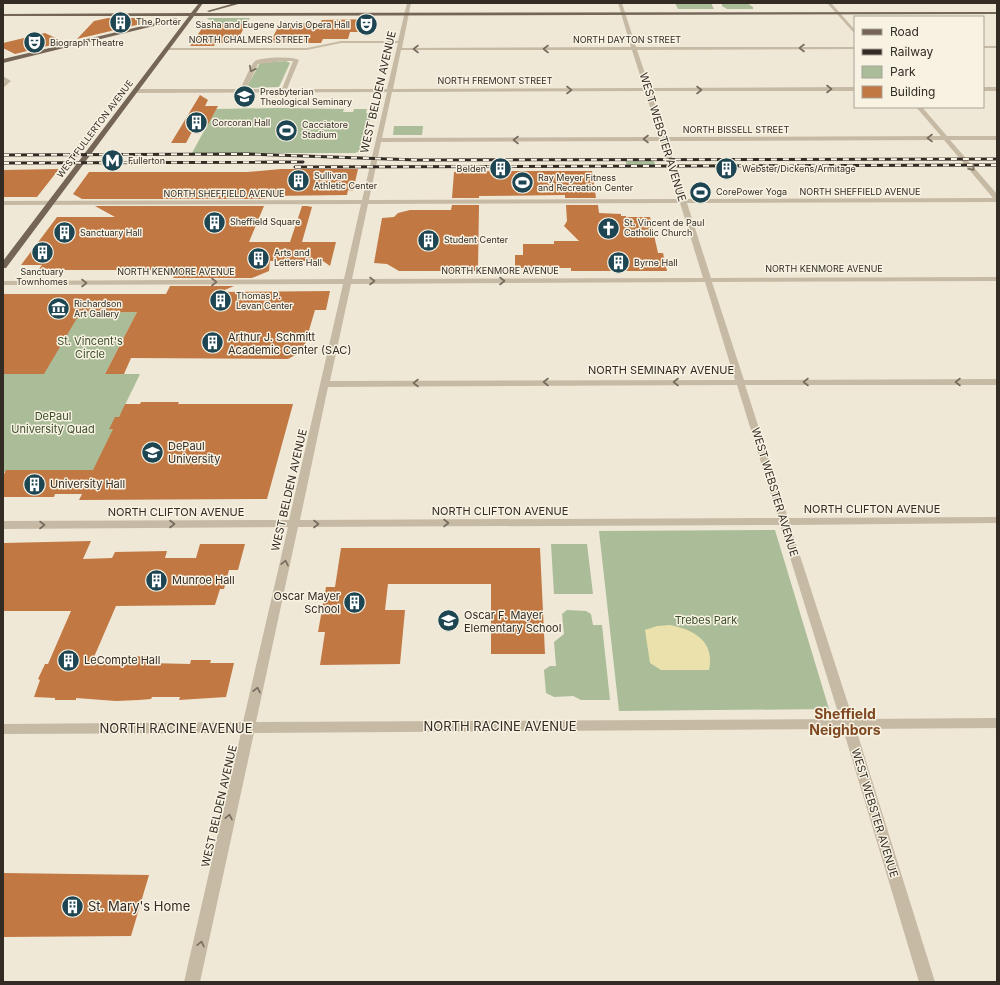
<svg xmlns="http://www.w3.org/2000/svg" width="1000" height="985" viewBox="0 0 1000 985" font-family="Inter,sans-serif">
<style>
.green{fill:#aabd98}
.sand{fill:#ebe1ad}
.building{fill:#c17843}
.lines{fill:none;stroke-linecap:round;stroke-linejoin:round}
.minor{fill:#c7baa4;fill-rule:evenodd}
.major{fill:#746556;fill-rule:evenodd}
.rail-casing{stroke:#322c25;stroke-width:3}
.rail{stroke:#f8f2e3;stroke-width:2;stroke-dasharray:6;stroke-linecap:butt}
.oneway{stroke:#756c5e}
.labels{text-anchor:middle;stroke-width:3;stroke-linejoin:round;paint-order:stroke}
.far-poi-label{font-size:9px;fill:#322c25;stroke:#f8f2e3;text-anchor:start}
.far-street-label{font-size:9px;fill:#322c25;stroke:#f8f2e3}
.street-label{font-size:11px;fill:#322c25;stroke:#f8f2e3}
.poi-label{font-size:11px;fill:#322c25;stroke:#f8f2e3;text-anchor:start}
.park-label{font-size:11px;fill:#3b4f2a;stroke:#f8f2e3}
.near-street-label{font-size:13px;fill:#322c25;stroke:#f8f2e3}
.near-poi-label{font-size:13px;fill:#322c25;stroke:#f8f2e3;text-anchor:start}
.near-neighbourhood-label{font-size:14px;font-weight:bold;fill:#7e4821;stroke:#f8f2e3}
</style>
<rect width="100%" height="100%" fill="#efe8d7"/>
<!-- green -->
<path class="green" d="M675 3H711L714 9H678Z
M722 3H747L753 7V9H727L722 6Z
M208 18H250L246 24 195 25 198 20 203 21V23H209L211 20 207 19Z
M286 61 290 63 279 87 246 88 260 63Z
M279 108 344 109 343 112H353L354 109H367L366 113 371 114 363 150 355 153H192L216 109Z
M394 126H423L422 135H393Z
M625 159H653L656 167H627Z
M137 312 105 374H140L93 471 3 472V374L80 313Z
M775 530 829 709 619 711 599 531Z
M551 544H587L593 594H554Z
M567 610 586 611 591 614 593 625H602L610 700H581L573 696 554 697 546 693 544 670 550 666H556L554 642 564 634 562 614Z"/>
<!-- sand -->
<path class="sand" d="M670 625C694 630 715 641 709 670H661L650 663 645 630 657 626Z"/>
<!-- building -->
<path class="building" d="M108 18H144L145 23 77 39 94 21Z
M375 19 372 32H350L348 39H323L321 43H270L280 23H320L322 20Z
M205 24H246L236 43H216L214 46H190Z
M45 33 64 42 15 54 3 48V43Z
M200 95 208 100 205 106H218L206 128H194L186 143H171Z
M493 168H509L510 171H592L596 198H565V195L479 196V198H452L454 172 493 171Z
M59 169 37 197H3V170Z
M281 169H358L353 191 348 190 347 195 267 196 266 199H82L73 194 89 172H247Z
M452 205H479L478 271H399L387 264 374 263 382 218 394 217 398 213 410 210H451Z
M566 205H598L599 213 621 214V216H626V217H650L658 253H663L667 271H571V268H515V255H523V244H554V241H579L564 226 567 221Z
M95 206H264L249 242H290L302 206H307L312 207 302 242H336L330 266 323 261H270L269 271 252 278H173L178 270H38L42 265H21L57 217H115Z
M170 286H234L220 292 330 291 326 310H315L303 351 288 359 131 358 124 374H105L137 312 80 313 44 374H3V294H166Z
M141 402H179L178 404H293L267 499 79 500 82 494H55L54 497H3V476L6 470H93L113 429H109L115 417H119L125 404H140Z
M91 541 83 559 112 558 115 552 167 551 165 558H196L200 544H245L238 570H229L224 589H220L215 605 116 606 91 664 130 663 132 656 152 657 149 663 190 664 191 660H211L210 663H234L226 697 179 700 180 697H152L151 699 139 700 116 701 76 698V700H55V698L34 697 40 680 38 679 45 664H48L71 611H3V543Z
M341 548H540L545 654H491V584H388L385 610H405L400 664 320 665 325 632H318L326 587H335Z
M3 873 149 875 131 936 3 937Z"/>
<g class="lines">
<!-- minor -->
<path class="minor" d="M407 3H411L402 48 631 47 618 3H622L636 47H855V49L637 50 650 88 855 87V91H651L665 137 941 136 916 107H922L947 136H997V140H950L997 194V202L687 203 711 278 997 277V281L712 282 744 380 997 379V385H745L788 518 997 517V523L790 525 853 719 997 718V728L856 729 935 982H919L843 729 254 733 200 982H184L241 733 3 734V724L243 722 288 527 3 529V521L289 520 343 284 3 285V281L344 279 361 204 3 205V201L362 200 387 92 135 93 132 91 135 89H240C244 82 250 66 255 61 261 57 293 56 299 60L287 89H387L398 43H341L307 50H168L166 49 168 48H307L341 41H398ZM401 50H632L644 88 393 89ZM284 61H293L282 89H246L258 64ZM645 91 659 137 382 138 392 92ZM944 140 993 198 685 199 667 141ZM661 141 679 199 369 200 381 142ZM680 203 703 278 352 279 368 204ZM705 282 735 380 330 381 351 284ZM737 385 778 518 300 520 328 387ZM780 525 840 719 256 722 298 527Z
M827 3H831L855 30V34Z
M983 46H997V48H983Z
M3 76 11 81 3 88V83L5 81 3 80Z
M983 87H997V91H983Z"/>
<!-- major -->
<path class="major" d="M199 3H203L196 13 997 12V14L194 16 6 268H3V261L189 16H3V14L191 13Z
M235 3H242L209 12 207 11Z
M176 18 178 20 3 63V59Z"/>
<defs>
<path id="rail" d="M3 155 248 154 417 160 997 159
M3 163 303 162
M295 167 997 165"/>
</defs>
<!-- rail casing -->
<use href="#rail" class="rail-casing"/>
<!-- rail -->
<use href="#rail" class="rail"/>
</g>
<!-- one-way arrows -->
<defs><path id="oneway-chevron" d="M-2-3.5L2.5 0L-2 3.5" fill="none" stroke-width="1.6" stroke-linecap="round" stroke-linejoin="round"/></defs>
<g class="oneway">
<use href="#oneway-chevron" transform="translate(802 48) rotate(180)"/>
<use href="#oneway-chevron" transform="translate(416 49) rotate(180)"/>
<use href="#oneway-chevron" transform="translate(546 49) rotate(180)"/>
<use href="#oneway-chevron" transform="translate(252 69) rotate(117)"/>
<use href="#oneway-chevron" transform="translate(829 89)"/>
<use href="#oneway-chevron" transform="translate(569 90)"/>
<use href="#oneway-chevron" transform="translate(699 90)"/>
<use href="#oneway-chevron" transform="translate(930 138) rotate(180)"/>
<use href="#oneway-chevron" transform="translate(646 139) rotate(180)"/>
<use href="#oneway-chevron" transform="translate(516 140) rotate(180)"/>
<use href="#oneway-chevron" transform="translate(972 168) rotate(49)"/>
<use href="#oneway-chevron" transform="translate(372 281)"/>
<use href="#oneway-chevron" transform="translate(502 281)"/>
<use href="#oneway-chevron" transform="translate(214 282)"/>
<use href="#oneway-chevron" transform="translate(84 283)"/>
<use href="#oneway-chevron" transform="translate(546 382) rotate(180)"/>
<use href="#oneway-chevron" transform="translate(676 382) rotate(180)"/>
<use href="#oneway-chevron" transform="translate(806 382) rotate(-180)"/>
<use href="#oneway-chevron" transform="translate(958 382) rotate(180)"/>
<use href="#oneway-chevron" transform="translate(416 383) rotate(180)"/>
<use href="#oneway-chevron" transform="translate(446 523)"/>
<use href="#oneway-chevron" transform="translate(172 524)"/>
<use href="#oneway-chevron" transform="translate(316 524)"/>
<use href="#oneway-chevron" transform="translate(42 525)"/>
<use href="#oneway-chevron" transform="translate(285 563) rotate(-78)"/>
<use href="#oneway-chevron" transform="translate(257 690) rotate(-78)"/>
<use href="#oneway-chevron" transform="translate(229 817) rotate(-78)"/>
<use href="#oneway-chevron" transform="translate(201 944) rotate(-77)"/>
</g>
<!-- icons -->
<defs>
<symbol id="building-disc" viewBox="-11 -11 22 22"><circle r="9.5" fill="#1d4552" stroke="#f8f2e3"/><path d="M-4-6H4V6H1V3H-1V6H-4ZM-2.5-4.3h1.7v1.8h-1.7ZM.8-4.3h1.7v1.8H.8ZM-2.5-1h1.7V.8h-1.7ZM.8-1h1.7V.8H.8Z" fill="#fff"/></symbol>
<symbol id="theatre-disc" viewBox="-11 -11 22 22"><circle r="9.5" fill="#1d4552" stroke="#f8f2e3"/><path d="M-5-5.5Q0-4 5-5.5V0Q5 5 0 6Q-5 5-5 0ZM-3.3-2.5H-1v1.5H-3.3ZM1-2.5H3.3v1.5H1ZM-2.8 1Q0 5.5 2.8 1Z" fill="#fff"/></symbol>
<symbol id="school-disc" viewBox="-11 -11 22 22"><circle r="9.5" fill="#1d4552" stroke="#f8f2e3"/><path d="M0-5L7-2L0 1L-7-2ZM-4 1L0 2.5L4 1V4Q0 6-4 4Z" fill="#fff"/></symbol>
<symbol id="stadium-disc" viewBox="-11 -11 22 22"><circle r="9.5" fill="#1d4552" stroke="#f8f2e3"/><path d="M0-5a6.5 5 0 1 0 0 10a6.5 5 0 1 0 0-10ZM-3.5-1.8h7v3.6h-7Z" fill="#fff"/></symbol>
<symbol id="metro-disc" viewBox="-11 -11 22 22"><circle r="9.5" fill="#1d4552" stroke="#f8f2e3"/><path d="M-5.5 5V-5H-3L0 0L3-5H5.5V5H3V-.5L0 4L-3-.5V5Z" fill="#fff"/></symbol>
<symbol id="church-disc" viewBox="-11 -11 22 22"><circle r="9.5" fill="#1d4552" stroke="#f8f2e3"/><path d="M-1.2-6h2.4v3.5h3.3v2.4h-3.3V6h-2.4V-.1h-3.3v-2.4h3.3Z" fill="#fff"/></symbol>
<symbol id="museum-disc" viewBox="-11 -11 22 22"><circle r="9.5" fill="#1d4552" stroke="#f8f2e3"/><path d="M0-6L6-3V-2H-6V-3ZM-5-1h2V3h-2ZM-1-1h2V3h-2ZM3-1h2V3H3ZM-6 4H6V6H-6Z" fill="#fff"/></symbol>
<symbol id="university-disc" viewBox="-11 -11 22 22"><circle r="9.5" fill="#1d4552" stroke="#f8f2e3"/><path d="M0-5L7-2L0 1L-7-2ZM-4 1L0 2.5L4 1V4Q0 6-4 4Z" fill="#fff"/></symbol>
</defs>
<g fill-rule="evenodd">
<use href="#building-disc" x="108" y="10" width="25" height="25"/>
<use href="#theatre-disc" x="354" y="12" width="25" height="25"/>
<use href="#theatre-disc" x="22" y="30" width="25" height="25"/>
<use href="#school-disc" x="232" y="84" width="25" height="25"/>
<use href="#building-disc" x="184" y="110" width="25" height="25"/>
<use href="#stadium-disc" x="274" y="118" width="25" height="25"/>
<use href="#metro-disc" x="100" y="148" width="25" height="25"/>
<use href="#building-disc" x="488" y="156" width="25" height="25"/>
<use href="#building-disc" x="714" y="156" width="25" height="25"/>
<use href="#building-disc" x="286" y="168" width="25" height="25"/>
<use href="#stadium-disc" x="510" y="170" width="25" height="25"/>
<use href="#stadium-disc" x="688" y="180" width="25" height="25"/>
<use href="#building-disc" x="202" y="210" width="25" height="25"/>
<use href="#church-disc" x="596" y="216" width="25" height="25"/>
<use href="#building-disc" x="52" y="220" width="25" height="25"/>
<use href="#building-disc" x="416" y="228" width="25" height="25"/>
<use href="#building-disc" x="30" y="240" width="25" height="25"/>
<use href="#building-disc" x="246" y="246" width="25" height="25"/>
<use href="#building-disc" x="606" y="250" width="25" height="25"/>
<use href="#building-disc" x="208" y="288" width="25" height="25"/>
<use href="#museum-disc" x="46" y="296" width="25" height="25"/>
<use href="#building-disc" x="200" y="330" width="25" height="25"/>
<use href="#university-disc" x="140" y="440" width="25" height="25"/>
<use href="#building-disc" x="22" y="472" width="25" height="25"/>
<use href="#building-disc" x="144" y="568" width="25" height="25"/>
<use href="#building-disc" x="342" y="590" width="25" height="25"/>
<use href="#school-disc" x="436" y="608" width="25" height="25"/>
<use href="#building-disc" x="56" y="648" width="25" height="25"/>
<use href="#building-disc" x="60" y="894" width="25" height="25"/>
</g>
<g class="labels">
<!-- far-poi labels -->
<g class="far-poi-label">
<text x="136" y="25">The Porter</text>
<text x="350" y="28" text-anchor="end">Sasha and Eugene Jarvis Opera Hall</text>
<text x="50" y="46">Biograph Theatre</text>
<text x="260" y="95">Presbyterian<tspan x="260" dy="10">Theological Seminary</tspan></text>
<text x="212" y="126">Corcoran Hall</text>
<text x="302" y="128">Cacciatore<tspan x="302" dy="10">Stadium</tspan></text>
<text x="128" y="164">Fullerton</text>
<text x="486" y="172" text-anchor="end">Belden</text>
<text x="742" y="172">Webster/Dickens/Armitage</text>
<text x="314" y="179">Sullivan<tspan x="314" dy="10">Athletic Center</tspan></text>
<text x="538" y="181">Ray Meyer Fitness<tspan x="538" dy="10">and Recreation Center</tspan></text>
<text x="716" y="195">CorePower Yoga</text>
<text x="230" y="225">Sheffield Square</text>
<text x="624" y="226">St. Vincent de Paul<tspan x="624" dy="10">Catholic Church</tspan></text>
<text x="80" y="236">Sanctuary Hall</text>
<text x="444" y="243">Student Center</text>
<text x="274" y="256">Arts and<tspan x="274" dy="10">Letters Hall</tspan></text>
<text x="634" y="266">Byrne Hall</text>
<text x="42" y="275" text-anchor="middle">Sanctuary<tspan x="42" dy="10">Townhomes</tspan></text>
<text x="236" y="299">Thomas P.<tspan x="236" dy="10">Levan Center</tspan></text>
<text x="74" y="307">Richardson<tspan x="74" dy="10">Art Gallery</tspan></text>
</g>
<!-- far-street labels -->
<g class="far-street-label">
<text x="249" y="43">NORTH CHALMERS STREET</text>
<text x="627" y="43">NORTH DAYTON STREET</text>
<text x="495" y="84">NORTH FREMONT STREET</text>
<text transform="translate(95 129) rotate(-53)" y="3">WEST FULLERTON AVENUE</text>
<text x="736" y="133">NORTH BISSELL STREET</text>
<text x="860" y="195">NORTH SHEFFIELD AVENUE</text>
<text x="224" y="197">NORTH SHEFFIELD AVENUE</text>
<text x="824" y="272">NORTH KENMORE AVENUE</text>
<text x="500" y="274">NORTH KENMORE AVENUE</text>
<text x="176" y="275">NORTH KENMORE AVENUE</text>
</g>
<!-- street labels -->
<g class="street-label">
<text transform="translate(378 92) rotate(-77)" y="4">WEST BELDEN AVENUE</text>
<text transform="translate(663 137) rotate(73)" y="4">WEST WEBSTER AVENUE</text>
<text x="661" y="374">NORTH SEMINARY AVENUE</text>
<text transform="translate(289 490) rotate(-77)" y="4">WEST BELDEN AVENUE</text>
<text transform="translate(775 492) rotate(73)" y="4">WEST WEBSTER AVENUE</text>
<text x="872" y="513">NORTH CLIFTON AVENUE</text>
<text x="500" y="515">NORTH CLIFTON AVENUE</text>
<text x="176" y="516">NORTH CLIFTON AVENUE</text>
<text transform="translate(219 806) rotate(-77)" y="4">WEST BELDEN AVENUE</text>
<text transform="translate(875 813) rotate(73)" y="4">WEST WEBSTER AVENUE</text>
</g>
<!-- poi labels -->
<g class="poi-label">
<text x="228" y="341">Arthur J. Schmitt<tspan x="228" dy="13">Academic Center (SAC)</tspan></text>
<text x="168" y="450">DePaul<tspan x="168" dy="13">University</tspan></text>
<text x="50" y="488">University Hall</text>
<text x="172" y="584">Munroe Hall</text>
<text x="340" y="600" text-anchor="end">Oscar Mayer<tspan x="340" dy="13">School</tspan></text>
<text x="464" y="619">Oscar F. Mayer<tspan x="464" dy="13">Elementary School</tspan></text>
<text x="84" y="664">LeCompte Hall</text>
</g>
<!-- park labels -->
<g class="park-label">
<text x="90" y="345">St. Vincent's<tspan x="90" dy="13">Circle</tspan></text>
<text x="53" y="420">DePaul<tspan x="53" dy="13">University Quad</tspan></text>
<text x="706" y="624">Trebes Park</text>
</g>
<!-- near-street labels -->
<g class="near-street-label">
<text x="500" y="731">NORTH RACINE AVENUE</text>
<text x="176" y="733">NORTH RACINE AVENUE</text>
</g>
<!-- near-poi labels -->
<g class="near-poi-label">
<text x="88" y="911">St. Mary's Home</text>
</g>
<!-- near-neighbourhood labels -->
<g class="near-neighbourhood-label">
<text x="845" y="719">Sheffield<tspan x="845" dy="16">Neighbors</tspan></text>
</g>
</g>
<!-- border -->
<rect width="1000" height="985" fill="none" stroke="#322c25" stroke-width="8"/>
<!-- legend -->
<rect x="854" y="16" width="130" height="92" fill="#f8f2e3" stroke="#a9a397"/>
<rect x="862" y="29" width="20" height="6" fill="#746556" stroke="#a9a397"/>
<text x="890" y="36" font-size="12" fill="#322c25">Road</text>
<rect x="862" y="49" width="20" height="6" fill="#322c25" stroke="#a9a397"/>
<text x="890" y="56" font-size="12" fill="#322c25">Railway</text>
<rect x="862" y="66" width="20" height="12" fill="#aabd98" stroke="#a9a397"/>
<text x="890" y="76" font-size="12" fill="#322c25">Park</text>
<rect x="862" y="86" width="20" height="12" fill="#c17843" stroke="#a9a397"/>
<text x="890" y="96" font-size="12" fill="#322c25">Building</text>
</svg>
